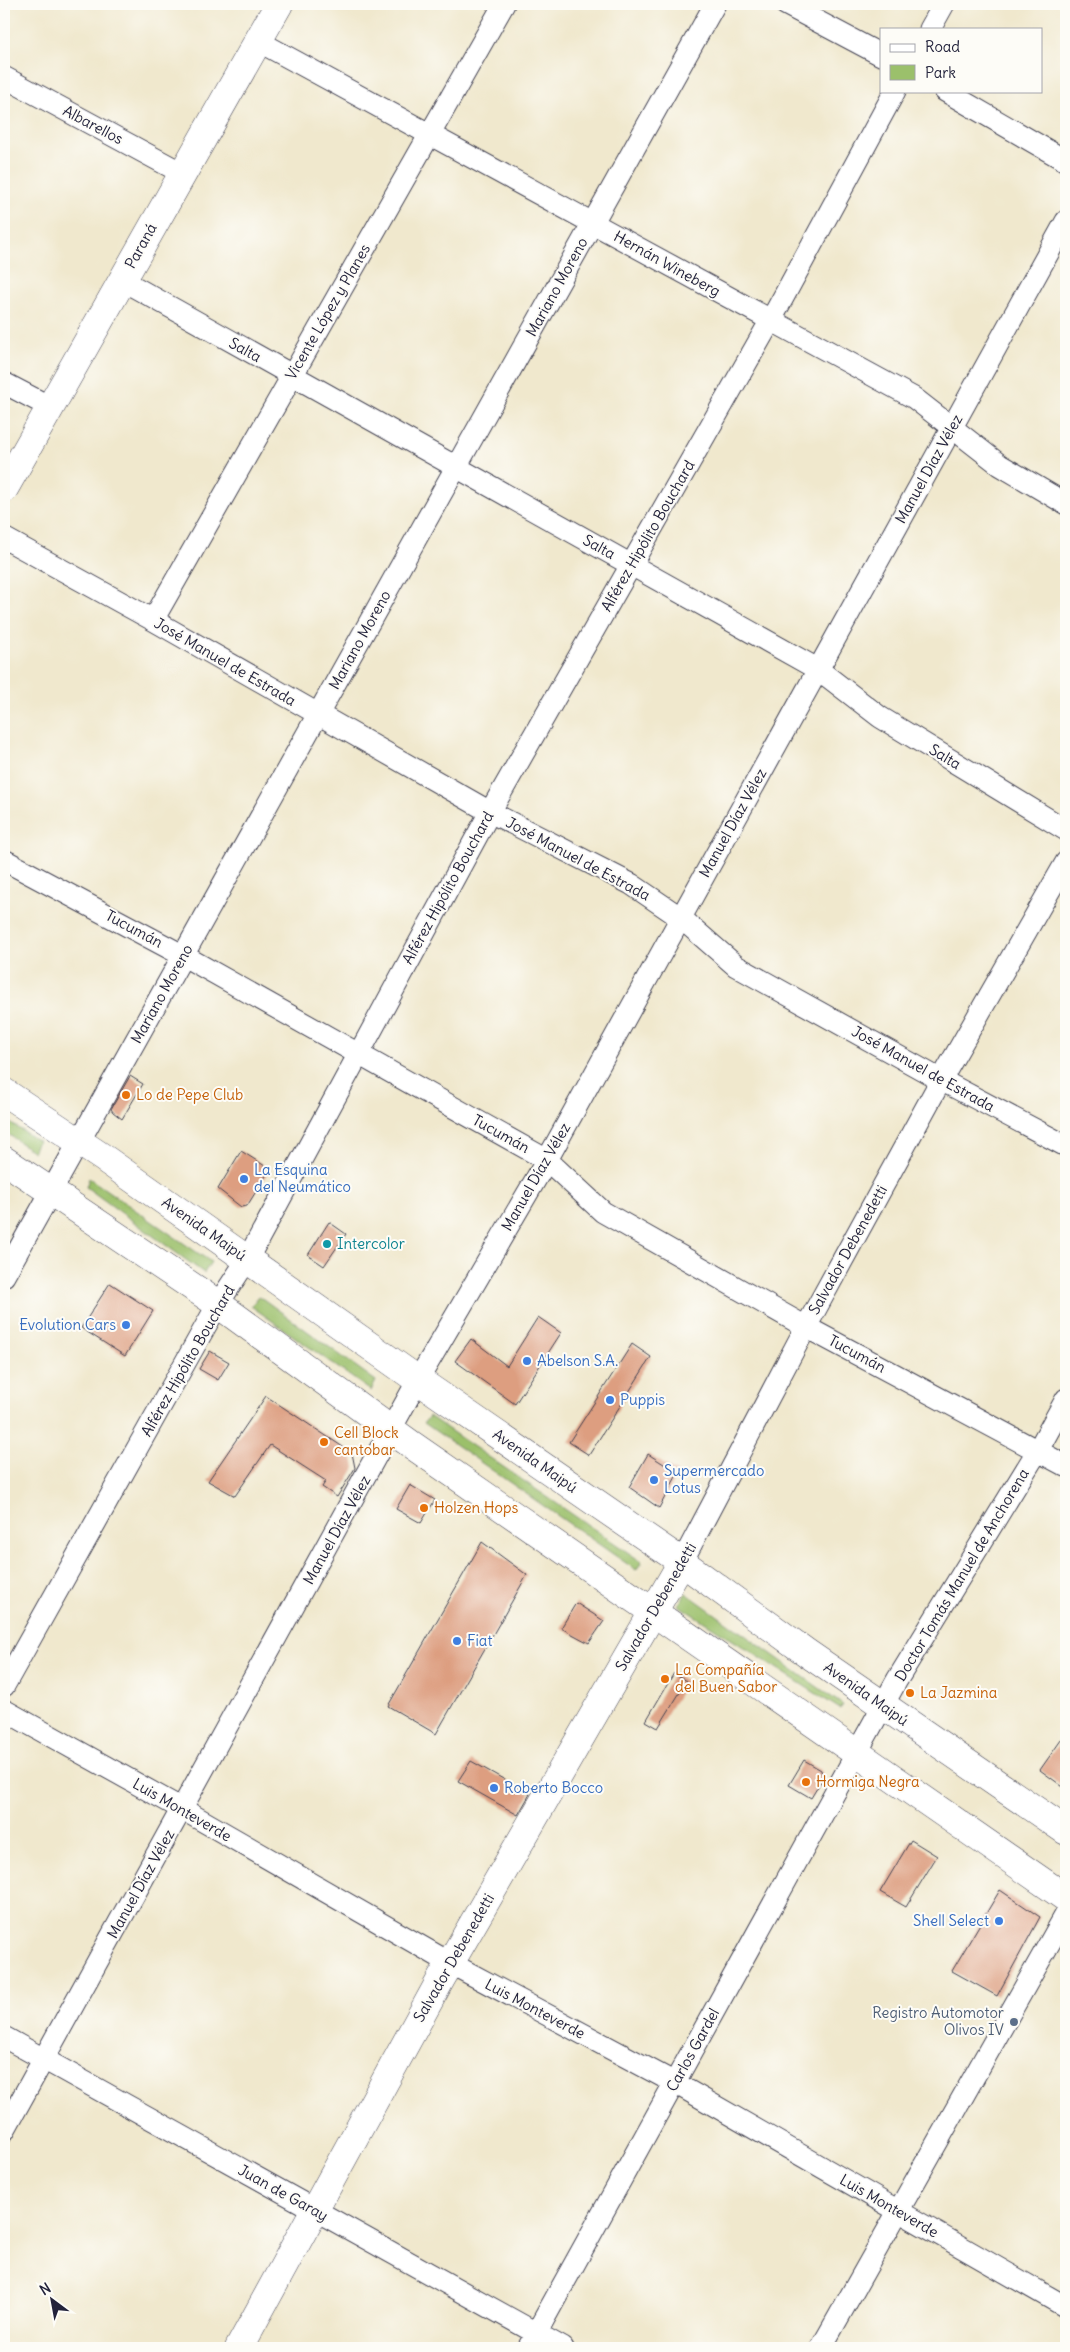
<svg xmlns="http://www.w3.org/2000/svg" width="1070" height="2352" viewBox="0 0 1070 2352" font-family="Delius,sans-serif">
<style>
.green{fill:#9bc06b;stroke:#5e7153}
.building{fill:#dd9e80}
.lines{fill:none;stroke-linecap:round;stroke-linejoin:round}
.minor-casing{stroke:#414051;stroke-width:23}
.tertiary-casing{stroke:#414051;stroke-width:29}
.secondary-casing{stroke:#414051;stroke-width:29}
.minor{stroke:#fff;stroke-width:21}
.tertiary{stroke:#fff;stroke-width:28}
.secondary{stroke:#fff;stroke-width:28}
.food-dot{fill:#e8710a;stroke:#fdfcf7;stroke-width:2}
.shop-dot{fill:#3f7fe0;stroke:#fdfcf7;stroke-width:2}
.culture-dot{fill:#0f9aa8;stroke:#fdfcf7;stroke-width:2}
.service-dot{fill:#5c6f8a;stroke:#fdfcf7;stroke-width:2}
.labels{text-anchor:middle;stroke-width:4;stroke-linejoin:round;paint-order:stroke}
.street-label{font-size:15px;fill:#22223b;stroke:#fdfcf7}
.food-label{font-size:15px;fill:#c56008;stroke:#fdfcf7;text-anchor:start}
.shop-label{font-size:15px;fill:#366cbe;stroke:#fdfcf7;text-anchor:start}
.culture-label{font-size:15px;fill:#0d838f;stroke:#fdfcf7;text-anchor:start}
.service-label{font-size:15px;fill:#4e5e75;stroke:#fdfcf7;text-anchor:end}
</style>
<rect width="100%" height="100%" fill="#fdfcf7"/>
<filter id="ink" filterUnits="userSpaceOnUse"><feTurbulence type="fractalNoise" baseFrequency=".02" numOctaves="2"/><feDisplacementMap in="SourceGraphic" scale="10" xChannelSelector="R" yChannelSelector="G"/><feConvolveMatrix kernelMatrix="1 2 1 2 8 2 1 2 1" color-interpolation-filters="sRGB"/></filter>
<filter id="wash" filterUnits="userSpaceOnUse"><feTurbulence type="fractalNoise" baseFrequency=".0096" numOctaves="4" result="noise"/><feDisplacementMap in="SourceGraphic" scale="20" xChannelSelector="R" yChannelSelector="G"/><feGaussianBlur stdDeviation="1.12" result="paint"/><feColorMatrix in="noise" values="0 0 0 0 0 0 0 0 0 0 0 0 0 0 0 0 0 1.4 0 .05"/><feComposite in="paint" operator="in"/></filter>
<g filter="url(#wash)">
<rect width="100%" height="100%" fill="#f0e8cd"/>
<!-- green -->
<path class="green" d="M4 1119 38 1141 33 1152 4 1131Z
M89 1178 211 1262 204 1273 86 1187Z
M259 1296 376 1381 371 1391 251 1306Z
M429 1416 642 1562 636 1570 424 1423Z
M686 1593 843 1705 840 1709 678 1605Z"/>
<g id="blocks">
<!-- building -->
<path class="building" d="M130 1076 143 1084 122 1119 113 1112 111 1109Z
M241 1151 270 1169 247 1206 241 1207 218 1189Z
M329 1222 346 1234 324 1266 308 1255Z
M110 1283 153 1311 125 1356 81 1328Z
M538 1317 561 1333 515 1404 455 1361 471 1339 507 1366Z
M632 1344 651 1357 589 1455 569 1442Z
M210 1351 229 1362 218 1380 199 1369Z
M266 1396 352 1453 355 1468 337 1497 322 1487 326 1481 270 1445 235 1496 208 1481Z
M648 1454 678 1473 659 1508 629 1487Z
M410 1485 435 1500 421 1523 396 1509Z
M482 1542 527 1575 436 1734 388 1706Z
M576 1603 604 1621 589 1643 561 1628Z
M674 1673 687 1681 658 1728 646 1721Z
M1066 1733V1789L1040 1770Z
M804 1760 821 1770 823 1778 811 1798 789 1785Z
M471 1761 530 1794 518 1815 458 1781Z
M911 1840 937 1856 906 1907 880 1892Z
M1000 1890 1040 1917 997 1996 952 1971Z"/>
</g>
</g>
<g filter="url(#ink)">
<use href="#blocks" fill-opacity="0" stroke="#414051" stroke-width="1"/>
<g class="lines">
<defs>
<path id="minor" d="M785 4 881 55
M930 29 944 4
M258 41 914 398 1000 465 1066 504
M4 77 182 173
M945 91 1066 161
M122 280 819 670 880 717 1066 830
M4 383 50 407
M4 538 153 620 490 812 631 884 681 918 736 966 941 1080 1066 1146
M153 620 504 4
M4 860 184 956 547 1160 603 1212 806 1327 1066 1466
M4 1276 715 4
M682 1562 806 1327 941 1080 1066 862
M4 1686 218 1304 247 1260 490 812 771 320 895 91
M4 1710 182 1809 450 1963 675 2083 1066 2307
M4 2037 563 2348
M4 2131 418 1380 547 1160 1066 221
M528 2348 897 1680 1038 1450 1066 1399
M821 2348 1066 1914"/>
<path id="tertiary" d="M4 489 279 4
M239 2348 441 1979 682 1562"/>
<path id="secondary" d="M4 1092 102 1157 418 1380 682 1562 807 1653 1066 1831
M4 1160 218 1304 412 1445 1066 1898"/>
</defs>
<!-- minor casing -->
<use href="#minor" class="minor-casing"/>
<!-- tertiary casing -->
<use href="#tertiary" class="tertiary-casing"/>
<!-- secondary casing -->
<use href="#secondary" class="secondary-casing"/>
<!-- minor -->
<use href="#minor" class="minor"/>
<!-- tertiary -->
<use href="#tertiary" class="tertiary"/>
<!-- secondary -->
<use href="#secondary" class="secondary"/>
</g>
</g>
<!-- markers -->
<g class="food-dot">
<circle cx="126" cy="1095" r="5"/>
<circle cx="324" cy="1442" r="5"/>
<circle cx="424" cy="1508" r="5"/>
<circle cx="665" cy="1679" r="5"/>
<circle cx="910" cy="1693" r="5"/>
<circle cx="806" cy="1782" r="5"/>
</g>
<g class="shop-dot">
<circle cx="244" cy="1179" r="5"/>
<circle cx="126" cy="1325" r="5"/>
<circle cx="527" cy="1361" r="5"/>
<circle cx="610" cy="1400" r="5"/>
<circle cx="654" cy="1480" r="5"/>
<circle cx="457" cy="1641" r="5"/>
<circle cx="494" cy="1788" r="5"/>
<circle cx="999" cy="1921" r="5"/>
</g>
<circle class="culture-dot" cx="327" cy="1244" r="5"/>
<circle class="service-dot" cx="1014" cy="2022" r="5"/>
<g class="labels">
<!-- street labels -->
<g class="street-label">
<text transform="translate(93 125) rotate(28)" y="5">Albarellos</text>
<text transform="translate(141 246) rotate(-61)" y="5">Paraná</text>
<text transform="translate(667 264) rotate(29)" y="5">Hernán Wineberg</text>
<text transform="translate(557 287) rotate(-61)" y="5">Mariano Moreno</text>
<text transform="translate(328 312) rotate(-60)" y="5">Vicente López y Planes</text>
<text transform="translate(245 350) rotate(29)" y="5">Salta</text>
<text transform="translate(929 469) rotate(-61)" y="5">Manuel Díaz Vélez</text>
<text transform="translate(648 536) rotate(-60)" y="5">Alférez Hipólito Bouchard</text>
<text transform="translate(599 547) rotate(29)" y="5">Salta</text>
<text transform="translate(360 640) rotate(-61)" y="5">Mariano Moreno</text>
<text transform="translate(225 662) rotate(30)" y="5">José Manuel de Estrada</text>
<text transform="translate(945 757) rotate(31)" y="5">Salta</text>
<text transform="translate(733 823) rotate(-61)" y="5">Manuel Díaz Vélez</text>
<text transform="translate(578 859) rotate(28)" y="5">José Manuel de Estrada</text>
<text transform="translate(448 888) rotate(-61)" y="5">Alférez Hipólito Bouchard</text>
<text transform="translate(134 929) rotate(28)" y="5">Tucumán</text>
<text transform="translate(162 994) rotate(-61)" y="5">Mariano Moreno</text>
<text transform="translate(923 1069) rotate(29)" y="5">José Manuel de Estrada</text>
<text transform="translate(501 1134) rotate(29)" y="5">Tucumán</text>
<text transform="translate(536 1177) rotate(-60)" y="5">Manuel Díaz Vélez</text>
<text transform="translate(204 1229) rotate(35)" y="5">Avenida Maipú</text>
<text transform="translate(848 1250) rotate(-61)" y="5">Salvador Debenedetti</text>
<text transform="translate(857 1354) rotate(28)" y="5">Tucumán</text>
<text transform="translate(188 1361) rotate(-60)" y="5">Alférez Hipólito Bouchard</text>
<text transform="translate(535 1461) rotate(35)" y="5">Avenida Maipú</text>
<text transform="translate(337 1530) rotate(-61)" y="5">Manuel Díaz Vélez</text>
<text transform="translate(962 1575) rotate(-59)" y="5">Doctor Tomás Manuel de Anchorena</text>
<text transform="translate(656 1607) rotate(-60)" y="5">Salvador Debenedetti</text>
<text transform="translate(866 1694) rotate(35)" y="5">Avenida Maipú</text>
<text transform="translate(182 1810) rotate(30)" y="5">Luis Monteverde</text>
<text transform="translate(141 1884) rotate(-61)" y="5">Manuel Díaz Vélez</text>
<text transform="translate(454 1958) rotate(-60)" y="5">Salvador Debenedetti</text>
<text transform="translate(535 2009) rotate(28)" y="5">Luis Monteverde</text>
<text transform="translate(693 2050) rotate(-61)" y="5">Carlos Gardel</text>
<text transform="translate(283 2193) rotate(29)" y="5">Juan de Garay</text>
<text transform="translate(889 2206) rotate(30)" y="5">Luis Monteverde</text>
</g>
<!-- food labels -->
<g class="food-label">
<text x="136" y="1100">Lo de Pepe Club</text>
<text x="334" y="1438">Cell Block<tspan x="334" dy="17">cantobar</tspan></text>
<text x="434" y="1513">Holzen Hops</text>
<text x="675" y="1675">La Compañía<tspan x="675" dy="17">del Buen Sabor</tspan></text>
<text x="920" y="1698">La Jazmina</text>
<text x="816" y="1787">Hormiga Negra</text>
</g>
<!-- shop labels -->
<g class="shop-label">
<text x="254" y="1175">La Esquina<tspan x="254" dy="17">del Neumático</tspan></text>
<text x="116" y="1330" text-anchor="end">Evolution Cars</text>
<text x="537" y="1366">Abelson S.A.</text>
<text x="620" y="1405">Puppis</text>
<text x="664" y="1476">Supermercado<tspan x="664" dy="17">Lotus</tspan></text>
<text x="467" y="1646">Fiat</text>
<text x="504" y="1793">Roberto Bocco</text>
<text x="989" y="1926" text-anchor="end">Shell Select</text>
</g>
<!-- culture labels -->
<g class="culture-label">
<text x="337" y="1249">Intercolor</text>
</g>
<!-- service labels -->
<g class="service-label">
<text x="1004" y="2018">Registro Automotor<tspan x="1004" dy="17">Olivos IV</tspan></text>
</g>
</g>
<!-- margin -->
<rect width="1070" height="2352" fill="none" stroke="#fdfcf7" stroke-width="20"/>
<!-- legend -->
<rect x="880" y="28" width="162" height="65" fill="#fdfcf7" stroke="#a5a5ac"/>
<rect x="890" y="44" width="25" height="8" fill="#ffffff" stroke="#a5a5ac"/>
<text x="925" y="52" font-size="15" fill="#22223b">Road</text>
<rect x="890" y="65" width="25" height="15" fill="#9bc06b" stroke="#a5a5ac"/>
<text x="925" y="78" font-size="15" fill="#22223b">Park</text>
<!-- north arrow -->
<g transform="translate(52 2300) rotate(328)" stroke="#fdfcf7" stroke-width="4" paint-order="stroke">
<path d="M0-4L9 19L0 12L-9 19Z" fill="#22223b"/>
<text y="-8" font-size="14" font-weight="bold" text-anchor="middle" fill="#22223b">N</text>
</g>
</svg>
